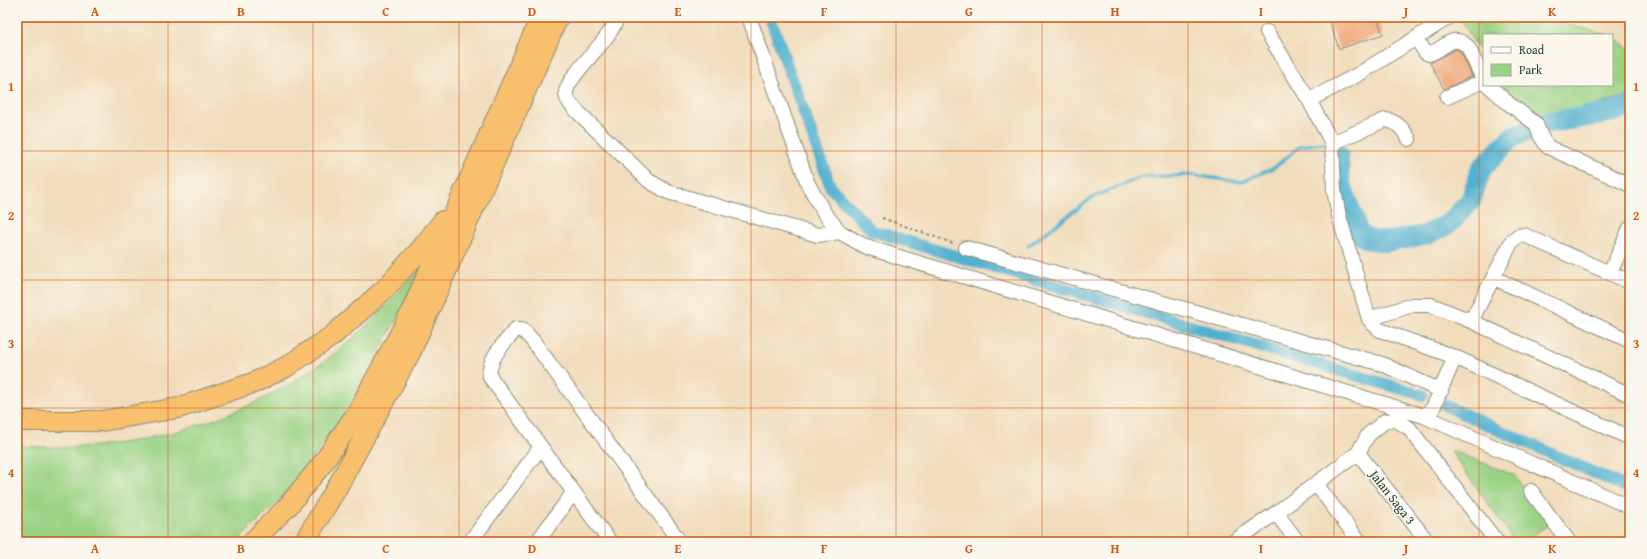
<svg xmlns="http://www.w3.org/2000/svg" width="1647" height="559" viewBox="0 0 1647 559" font-family="'Gentium Book Plus',serif">
<style>
.green{fill:#9bd385;stroke:#5d885c}
.lines{fill:none;stroke-linecap:round;stroke-linejoin:round}
.stream{stroke:#51b1d0;stroke-width:3.5}
.canal{stroke:#51b1d0;stroke-width:12}
.river{stroke:#51b1d0;stroke-width:21}
.building{fill:#f0a476}
.minor-casing{stroke:#888c78;stroke-width:16}
.highway-casing{stroke:#888c78;stroke-width:22}
.path{stroke:#888c78;stroke-width:2;stroke-dasharray:3 3;stroke-linecap:butt}
.minor{stroke:#fff;stroke-width:14}
.highway{stroke:#f8bf6c;stroke-width:20}
.grid{fill:none;stroke:#d45610;stroke-width:1;stroke-opacity:0.55}
.labels{text-anchor:middle;stroke-width:3.5;stroke-linejoin:round;paint-order:stroke}
.street-label{font-size:13px;fill:#1f3d34;stroke:#fbf7ec}
.neatline{fill:none;stroke:#d45610;stroke-width:1.5}
.grid-label{font-size:13px;text-anchor:middle;font-weight:bold;fill:#d45610}
</style>
<rect width="100%" height="100%" fill="#fbf7ec"/>
<filter id="ink" filterUnits="userSpaceOnUse"><feTurbulence type="fractalNoise" baseFrequency=".025" numOctaves="2"/><feDisplacementMap in="SourceGraphic" scale="8" xChannelSelector="R" yChannelSelector="G"/><feConvolveMatrix kernelMatrix="1 2 1 2 8 2 1 2 1" color-interpolation-filters="sRGB"/></filter>
<filter id="wash" filterUnits="userSpaceOnUse"><feTurbulence type="fractalNoise" baseFrequency=".012" numOctaves="4" result="noise"/><feDisplacementMap in="SourceGraphic" scale="16" xChannelSelector="R" yChannelSelector="G"/><feGaussianBlur stdDeviation="0.9" result="paint"/><feColorMatrix in="noise" values="0 0 0 0 0 0 0 0 0 0 0 0 0 0 0 0 0 1.4 0 .05"/><feComposite in="paint" operator="in"/></filter>
<g filter="url(#wash)">
<rect width="100%" height="100%" fill="#f1dcbb"/>
<!-- green -->
<path class="green" d="M1468 17H1538L1608 35H1484V59L1462 21Z
M1612 36 1615 37 1630 51V95L1546 119 1526 107 1502 85H1612Z
M422 266 399 314 349 408 315 455 282 497 237 542H17V446C46 447 75 449 105 445 197 435 288 397 358 334 381 313 401 290 422 266Z
M1450 450 1514 475 1549 524 1524 542H1515Z"/>
<g class="lines">
<!-- stream -->
<path class="stream" d="M1028 246 1093 197 1142 177 1191 175 1241 182 1275 167 1300 146 1323 143"/>
<!-- canal -->
<path class="canal" d="M770 17 831 188 872 231 1422 395
M1446 406 1630 489"/>
<!-- river -->
<path class="river" d="M1338 155 1340 182 1359 234 1368 239 1385 242 1426 235 1450 223 1471 200 1481 169 1512 137 1545 123 1598 115 1630 107"/>
</g>
<g id="blocks">
<!-- building -->
<path class="building" d="M1339 17H1377L1383 34 1339 49 1329 20Z
M1456 49 1461 52 1472 76 1444 89 1430 63Z"/>
</g>
</g>
<g filter="url(#ink)">
<use href="#blocks" fill-opacity="0" stroke="#888c78" stroke-width="1"/>
<g class="lines">
<defs>
<path id="minor" d="M618 17C615 23 612 30 607 36 599 48 566 80 566 93 566 101 574 108 579 113L649 181 668 192 818 235 840 232
M749 17 808 184 825 214 840 232 866 247 1424 416 1630 507
M1449 17 1359 74 1309 100 1332 143 1334 190 1339 216 1369 319 1373 324 1380 330 1455 357 1630 438
M1267 32 1309 100
M1416 38 1425 52 1429 54C1444 50 1452 31 1468 47L1484 81
M1488 85 1508 103 1536 124 1541 137 1548 147 1630 185
M1447 97 1483 81
M1332 143 1385 120C1397 121 1403 129 1409 139
M966 248 1382 364 1441 391
M1610 273 1630 228
M1494 278 1630 341
M1369 319 1412 305H1431L1471 321 1630 395
M1471 321 1512 241 1518 236 1524 235 1630 282
M1424 416 1433 408 1455 357
M1358 453 1428 542
M1316 484 1360 542
M1531 491 1569 542
M1276 513 1298 542
M470 542 540 448
M537 542 573 493
M610 542 490 377C487 358 505 343 516 329H522L533 341 680 542
M1233 542 1276 513 1358 453 1368 435 1385 421 1396 420 1409 428 1497 542"/>
<path id="highway" d="M17 419 23 421H102L178 408 253 383 286 367 332 336 384 290 420 250 443 221
M252 542 289 505 323 463 357 413 408 319 541 17
M304 542 335 491 410 353 558 17"/>
</defs>
<!-- minor casing -->
<use href="#minor" class="minor-casing"/>
<!-- highway casing -->
<use href="#highway" class="highway-casing"/>
<!-- path -->
<path class="path" d="M882 218 955 244"/>
<!-- minor -->
<use href="#minor" class="minor"/>
<!-- highway -->
<use href="#highway" class="highway"/>
</g>
</g>
<!-- grid -->
<path class="grid" d="M168 17V542M313 17V542M459 17V542M605 17V542M751 17V542M896 17V542M1042 17V542M1188 17V542M1334 17V542M1479 17V542M17 151H1630M17 280H1630M17 408H1630"/>
<g class="labels">
<!-- street labels -->
<g class="street-label">
<text transform="translate(1393 497) rotate(52)" y="5">Jalan Saga 3</text>
</g>
</g>
<!-- margin -->
<rect width="1647" height="559" fill="none" stroke="#fbf7ec" stroke-width="44"/>
<!-- legend -->
<rect x="1483" y="34" width="130" height="52" fill="#fbf7ec" stroke="#a3ada2"/>
<rect x="1491" y="47" width="20" height="6" fill="#ffffff" stroke="#a3ada2"/>
<text x="1519" y="54" font-size="12" fill="#1f3d34">Road</text>
<rect x="1491" y="64" width="20" height="12" fill="#9bd385" stroke="#a3ada2"/>
<text x="1519" y="74" font-size="12" fill="#1f3d34">Park</text>
<rect x="22" y="22" width="1603" height="515" class="neatline"/>
<g class="grid-label">
<text x="95" y="16">A</text>
<text x="241" y="16">B</text>
<text x="386" y="16">C</text>
<text x="532" y="16">D</text>
<text x="678" y="16">E</text>
<text x="824" y="16">F</text>
<text x="969" y="16">G</text>
<text x="1115" y="16">H</text>
<text x="1261" y="16">I</text>
<text x="1406" y="16">J</text>
<text x="1552" y="16">K</text>
<text x="11" y="91">1</text>
<text x="1636" y="91">1</text>
<text x="11" y="220">2</text>
<text x="1636" y="220">2</text>
<text x="11" y="348">3</text>
<text x="1636" y="348">3</text>
<text x="11" y="477">4</text>
<text x="1636" y="477">4</text>
<text x="95" y="553">A</text>
<text x="241" y="553">B</text>
<text x="386" y="553">C</text>
<text x="532" y="553">D</text>
<text x="678" y="553">E</text>
<text x="824" y="553">F</text>
<text x="969" y="553">G</text>
<text x="1115" y="553">H</text>
<text x="1261" y="553">I</text>
<text x="1406" y="553">J</text>
<text x="1552" y="553">K</text>
</g>
</svg>
